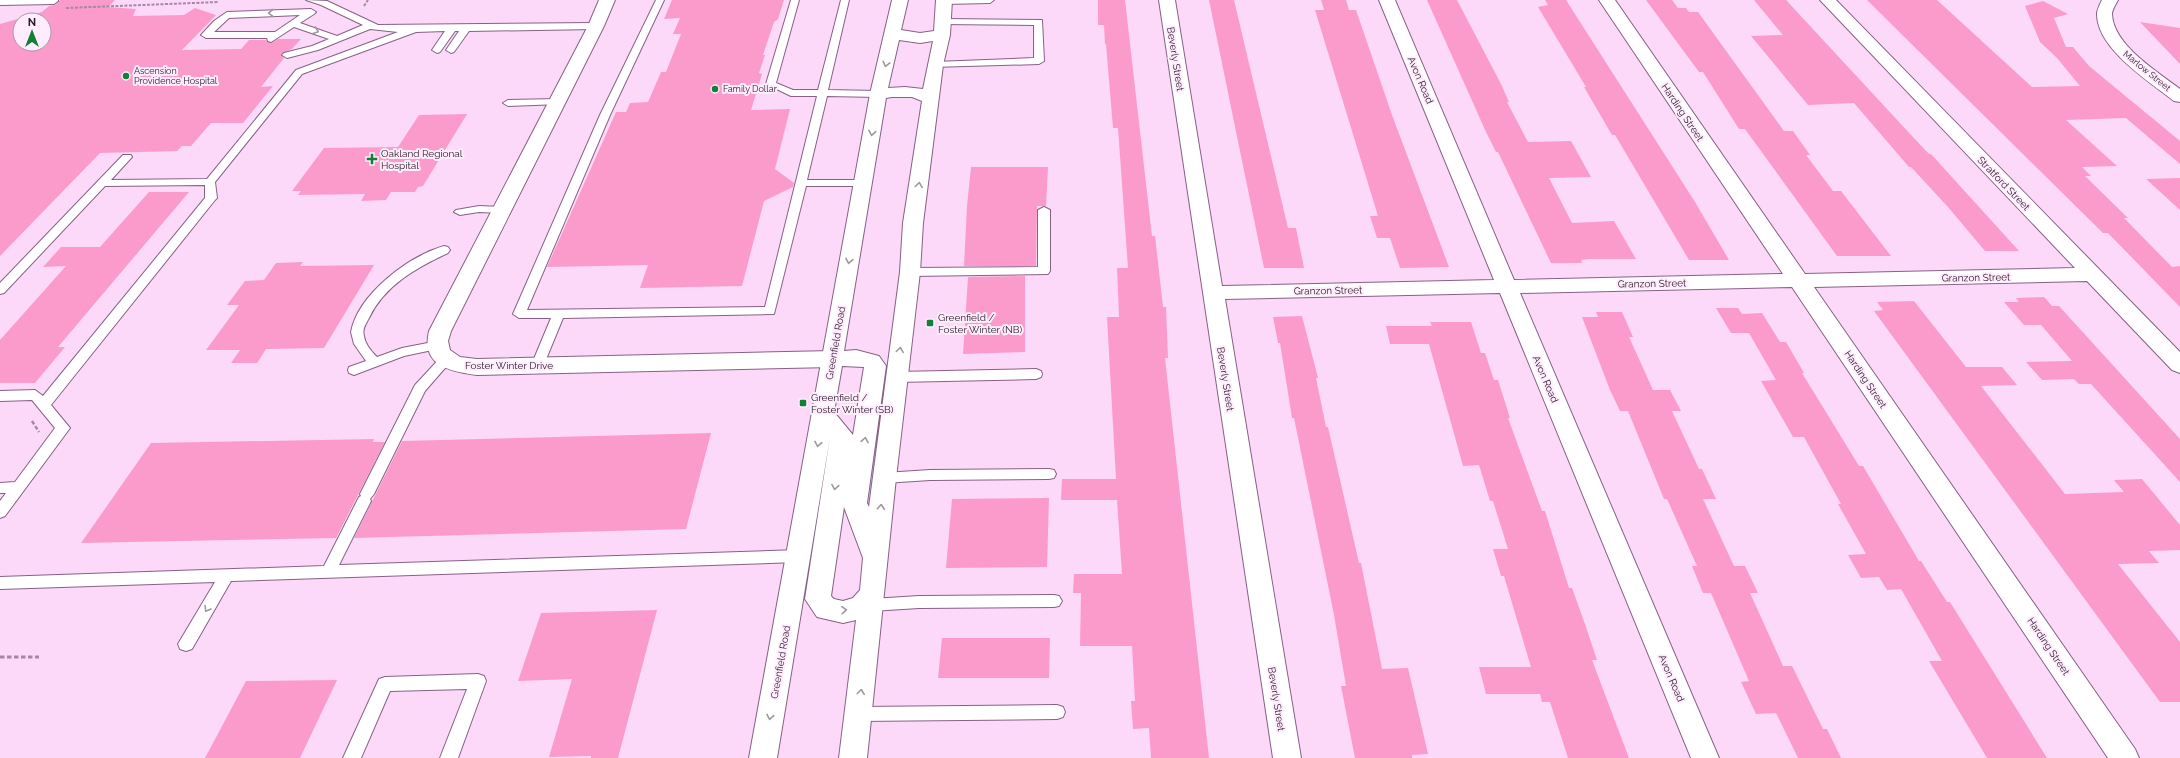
<svg xmlns="http://www.w3.org/2000/svg" width="2180" height="758" viewBox="0 0 2180 758" font-family="Raleway,sans-serif">
<style>
.building{fill:#fb9bcb;fill-rule:evenodd}
.lines{fill:none;stroke-linecap:round;stroke-linejoin:round}
.service-casing{stroke:#876184;stroke-width:2}
.minor-casing{stroke:#876184;stroke-width:2}
.secondary-casing{stroke:#876184;stroke-width:2}
.path-far2{stroke:#a589a2;stroke-width:2;stroke-dasharray:3 1.5;stroke-linecap:butt}
.path-far1{stroke:#a589a2;stroke-width:2.5;stroke-dasharray:4 2;stroke-linecap:butt}
.path{stroke:#a589a2;stroke-width:3;stroke-dasharray:4.5 2.5;stroke-linecap:butt}
.service{fill:#fff;fill-rule:evenodd}
.minor{fill:#fff;fill-rule:evenodd}
.secondary{fill:#fff;fill-rule:evenodd}
.oneway{stroke:#9f989e}
.poi-dot{fill:#108036;stroke:#ffedfd;stroke-width:1.5}
.labels{text-anchor:middle;stroke-width:4;stroke-linejoin:round;paint-order:stroke}
.far-poi-label{font-size:9px;fill:#291928;stroke:#ffedfd;text-anchor:start}
.far-street-label{font-size:9px;fill:#291928;stroke:#ffedfd}
.street-label{font-size:10px;fill:#291928;stroke:#ffedfd}
.poi-label{font-size:10px;fill:#291928;stroke:#ffedfd;text-anchor:start}
</style>
<rect width="100%" height="100%" fill="#fcd9f9"/>
<!-- building -->
<path class="building" d="M60 0H115L108 7 136 9 133 16 184 15 195 8 216 15 182 50 241 49 249 40H266L271 43 278 39H301L292 49 281 54 284 58 261 87 273 86 243 123H211L191 146H182L177 151 100 153 0 256V24L42 12 49 6 55 5ZM20 20H44V44H20Z
M672 0H784L778 19 774 22 763 55H765L759 73 762 74 751 110 790 109 775 169 794 183 793 187 764 201 742 286 640 288 648 265 547 267 616 112H626L630 103 648 102 661 72H666L681 34H673L680 18 664 19Z
M1098 0H1125L1152 236H1155L1163 307H1166L1168 358H1165L1209 758H1151L1149 728 1133 729 1131 701H1135L1132 646H1080L1081 593H1073L1074 574H1122L1117 500H1061L1062 479H1116L1107 317H1119L1117 268H1128L1118 128H1113L1106 44H1105L1104 25H1098Z
M1209 0H1234L1288 228H1296L1304 268H1264Z
M1321 0H1346L1349 10H1356L1392 115 1449 267 1400 268 1390 238H1377L1370 216H1378L1315 10H1324Z
M1427 0H1457L1501 84 1509 102H1507L1528 142 1571 141 1591 177 1549 178 1572 223 1614 221 1636 259H1589L1581 260 1582 263H1551L1498 152H1496L1486 132Z
M1545 0H1566L1695 202 1729 260H1689L1615 135H1612L1584 87H1586L1538 7 1548 5Z
M1646 0H1672L1678 8H1686L1689 12H1698L1784 131H1793L1810 155H1806L1833 191H1841L1891 256H1837L1745 129H1739L1703 72H1699Z
M1754 0H1786L1912 136 1929 154H1931L2019 251H1985L1948 207 1911 167H1909L1854 103 1808 105 1751 36 1783 35Z
M1867 0H1937L2032 87 2080 86 2057 58 2040 42 2025 6 2043 1 2068 14 2054 18 2066 47H2073L2089 66 2180 141V164L2126 118 2066 120 2117 166 2082 167 2091 176H2085L2128 218H2124L2172 267 2180 266V307L2108 233H2103Z
M2140 22 2180 28V64Z
M467 114 423 186 418 187 415 192H391L386 200 361 201 365 194 298 195 301 191H292L324 148 398 147 419 115Z
M971 167H1048L1046 206H1037L1036 266H964L967 206Z
M2180 178V210L2146 179Z
M149 192H189L58 347H65L35 383H0V340L66 266 43 267 61 247H100Z
M303 262 300 266 374 265 324 348 266 349 257 363H231L240 350H206L239 305H227L245 281 264 280 276 263Z
M1025 276V352L963 354 968 277Z
M2044 297 2052 306H2059L2180 439V482L2091 384H2079L2074 379 2042 380 2026 362 2072 361 2041 325H2024L2004 302H2019L2016 298Z
M1914 301 1966 367H2002L2017 385 1981 386 2065 494 2124 492 2114 480 2142 479 2180 525V550L2149 551 2159 563 2118 564 2180 642V702H2160L1874 311 1883 310 1877 302Z
M1716 308H1738L1742 314 1762 313 1780 342H1786L1804 373H1802L1859 466H1863L1919 561H1921L1947 602H1950L2047 758H1987L1929 661H1942L1901 589 1887 590 1879 577 1861 578 1848 555 1866 554 1838 504H1841L1804 437H1793L1761 381 1776 380 1749 333H1731Z
M1596 312H1622L1633 337H1629L1653 390H1670L1681 411H1672L1699 469H1702L1716 499H1703L1734 566H1745L1758 593H1750L1783 666H1792L1823 729H1827L1841 758H1798L1776 713 1756 714 1741 682 1749 681 1711 593H1703L1692 566H1697L1667 499H1664L1628 411H1620L1610 390 1582 317H1598Z
M1302 316 1318 378H1316L1326 427H1328L1359 563H1361L1382 669 1408 668 1428 754 1412 755V758H1355L1341 686H1346L1334 615 1294 418H1292L1280 343H1278L1273 317Z
M1430 322H1471L1481 353H1485L1494 380H1498L1510 418H1508L1542 511H1545L1569 588H1572L1586 627 1597 660H1592L1629 758H1568L1550 702H1542L1540 694H1486L1479 667H1531L1504 576H1501L1493 549H1508L1493 501H1490L1479 465 1463 466 1429 344H1390L1386 326H1432Z
M711 433 686 529 354 538 402 441Z
M374 439 373 442H385L336 538 81 543 151 443Z
M1049 498 1047 567 946 568 952 499Z
M657 610 618 758H591V756L549 757 572 679 518 681 541 613Z
M942 638H1050L1049 678H938Z
M337 680 300 758H205L246 681Z"/>
<g class="lines">
<defs>
<path id="service" d="M0 0H58V1L54 4 0 5Z
M306 0 327 1 378 25 596 23 601 26 596 29 469 31 454 52 451 53 446 50 459 31H455L440 52 437 53 432 50 445 31 416 32 302 74 215 182 217 198 215 200 51 405 70 428 5 516 0 518V501L6 493H0V483L15 482 55 428 32 400 0 401V391L35 390 43 396 205 198V185L105 186 4 293 0 294V283L123 155H131L132 157 111 180 207 179 296 70 398 32 370 29 318 50 287 58 282 55 284 53 312 46 329 39 294 27 271 42 268 41 267 38H206L201 35 214 21 227 12 311 9 316 12 314 14 300 23 337 36 363 25 321 5ZM300 15 275 32H214L229 18Z
M656 0H664L610 115 527 310 765 307 817 96H791L766 84 791 0H799L776 83 793 90H818L841 0H849L828 90 878 91 883 94 878 97 827 96 807 180H863L868 183 863 186H806L774 314 563 318 542 369H532L531 366 551 318H519L513 314 600 115Z
M940 0H994L990 3 944 4 941 3Z
M942 19 1042 20 1044 61 1039 64 932 67V63L935 62 1034 58V25L939 24V20Z
M557 99 562 102 561 104 508 106 503 103 508 100Z
M479 206 502 207 508 210 502 213 479 212 460 215 454 212 456 210Z
M1044 207 1050 210V271L1048 274 910 276 904 272 910 268 1038 267V210Z
M444 246 448 247 450 250 448 253C416 268 385 285 369 318 366 324 362 329 364 336 365 344 371 351 377 357L402 348 438 341 442 342 444 345 442 348 404 356 354 375 349 373 348 370 349 367 366 361 354 344 351 332C358 294 409 256 444 246Z
M446 356 452 360 425 391 374 494 370 499 371 501 339 565 799 550 804 552 806 556 804 560 799 562 231 581 192 649 186 651 180 649 178 644 215 582 0 589V577L324 566 359 497 361 496 360 494 415 385 441 357Z
M1036 369 1041 371 1042 374 1041 377 1036 379 896 382 891 380 890 377 891 374 896 372Z
M1049 469 1054 470 1056 474 1054 478 1049 479 930 480 884 483 879 482 877 478 879 474 884 473 930 470Z
M1054 595 1059 596 1062 601 1059 606 1054 607 919 608 871 611 866 610 863 605 866 600 871 599 919 596Z
M478 674 484 676 486 681 458 758H440L467 689 390 691 361 758H343L379 679 385 677Z
M1057 705 1063 707 1065 712 1063 717 1057 719 858 721 852 719 850 714 852 709 858 707Z"/>
<path id="minor" d="M599 0H615L604 26 451 331 448 341 450 350 460 357 477 359 833 351 841 354 844 359 841 364 833 367 477 375C449 371 421 366 429 331L588 26Z
M1159 0H1175L1222 286 1494 280 1379 0H1395L1514 280 1783 274 1599 0H1615L1805 274 2075 268 1820 0H1836L2180 352V373L2172 370 2087 281 1814 287 2135 749 2139 758H2108L1792 287 1520 293 1719 758H1691L1500 293 1225 299 1301 758H1273Z
M2102 0H2118C2116 4 2112 10 2112 14 2113 45 2158 72 2180 89V102L2174 101C2150 82 2097 49 2097 14 2097 10 2100 4 2102 0Z"/>
<path id="secondary" d="M892 0H908L901 30 920 33 934 31 936 0H952L950 35 943 65 923 223 920 272 896 478 867 758H839L856 620 843 623 817 617 805 599 830 437 777 758H749L870 94ZM899 40 920 43 933 41 923 89 905 87 888 88ZM892 97H912L922 101 903 223 900 272 869 507 867 503 886 366 879 356 856 350 844 351 886 98ZM842 366 864 367 853 435 834 412ZM844 507 863 558 860 590 853 598 843 601 834 599 831 596Z"/>
</defs>
<!-- service casing -->
<use href="#service" class="service-casing"/>
<!-- minor casing -->
<use href="#minor" class="minor-casing"/>
<!-- secondary casing -->
<use href="#secondary" class="secondary-casing"/>
<!-- path-far2 -->
<path class="path-far2" d="M364 6 368 0
M66 8 219 2"/>
<!-- path-far1 -->
<path class="path-far1" d="M32 421 39 432"/>
<!-- path -->
<path class="path" d="M0 657H39"/>
<!-- service -->
<use href="#service" class="service"/>
<!-- minor -->
<use href="#minor" class="minor"/>
<!-- secondary -->
<use href="#secondary" class="secondary"/>
</g>
<!-- one-way arrows -->
<defs><path id="oneway-chevron" d="M-2-3.5L2.5 0L-2 3.5" fill="none" stroke-width="1.6" stroke-linecap="round" stroke-linejoin="round"/></defs>
<g class="oneway">
<use href="#oneway-chevron" transform="translate(271 13) rotate(179)"/>
<use href="#oneway-chevron" transform="translate(316 31) rotate(20)"/>
<use href="#oneway-chevron" transform="translate(886 64) rotate(104)"/>
<use href="#oneway-chevron" transform="translate(872 133) rotate(100)"/>
<use href="#oneway-chevron" transform="translate(919 185) rotate(-82)"/>
<use href="#oneway-chevron" transform="translate(849 261) rotate(100)"/>
<use href="#oneway-chevron" transform="translate(900 350) rotate(-82)"/>
<use href="#oneway-chevron" transform="translate(865 440) rotate(-81)"/>
<use href="#oneway-chevron" transform="translate(818 444) rotate(100)"/>
<use href="#oneway-chevron" transform="translate(835 487) rotate(99)"/>
<use href="#oneway-chevron" transform="translate(881 507) rotate(-85)"/>
<use href="#oneway-chevron" transform="translate(207 609) rotate(121)"/>
<use href="#oneway-chevron" transform="translate(844 610) rotate(-4)"/>
<use href="#oneway-chevron" transform="translate(861 692) rotate(-83)"/>
<use href="#oneway-chevron" transform="translate(770 717) rotate(100)"/>
</g>
<!-- markers -->
<g class="poi-dot">
<circle cx="126" cy="76" r="4"/>
<circle cx="715" cy="89" r="4"/>
<path d="M370 153h4v4h4v4h-4v4h-4v-4h-4v-4h4z"/>
<rect x="926" y="319" width="8" height="8" rx="2"/>
<rect x="799" y="399" width="8" height="8" rx="2"/>
</g>
<g class="labels">
<!-- far-poi labels -->
<g class="far-poi-label">
<text x="134" y="74">Ascension<tspan x="134" dy="10">Providence Hospital</tspan></text>
<text x="723" y="92">Family Dollar</text>
</g>
<!-- far-street labels -->
<g class="far-street-label">
<text transform="translate(2147 71) rotate(39)" y="3">Marlow Street</text>
</g>
<!-- street labels -->
<g class="street-label">
<text transform="translate(1176 59) rotate(81)" y="4">Beverly Street</text>
<text transform="translate(1421 80) rotate(67)" y="4">Avon Road</text>
<text transform="translate(1683 112) rotate(56)" y="4">Harding Street</text>
<text transform="translate(2004 183) rotate(46)" y="4">Stratford Street</text>
<text transform="translate(1976 277) rotate(-1)" y="4">Granzon Street</text>
<text transform="translate(1652 283) rotate(-1)" y="4">Granzon Street</text>
<text transform="translate(1328 290) rotate(-1)" y="4">Granzon Street</text>
<text transform="translate(835 343) rotate(-80)" y="4">Greenfield Road</text>
<text x="509" y="369">Foster Winter Drive</text>
<text transform="translate(1226 379) rotate(81)" y="4">Beverly Street</text>
<text transform="translate(1546 379) rotate(67)" y="4">Avon Road</text>
<text transform="translate(1866 379) rotate(56)" y="4">Harding Street</text>
<text transform="translate(2049 646) rotate(56)" y="4">Harding Street</text>
<text transform="translate(780 662) rotate(-80)" y="4">Greenfield Road</text>
<text transform="translate(1672 678) rotate(67)" y="4">Avon Road</text>
<text transform="translate(1277 699) rotate(81)" y="4">Beverly Street</text>
</g>
<!-- poi labels -->
<g class="poi-label">
<text x="381" y="157">Oakland Regional<tspan x="381" dy="12">Hospital</tspan></text>
<text x="938" y="321">Greenfield /<tspan x="938" dy="12">Foster Winter (NB)</tspan></text>
<text x="811" y="401">Greenfield /<tspan x="811" dy="12">Foster Winter (SB)</tspan></text>
</g>
</g>
<!-- north arrow -->
<g transform="translate(32 32)"><circle r="19" fill="#ffedfd" stroke="#a998a8"/>
<path d="M0-3L7 15L0 10L-7 15Z" fill="#108036"/>
<text y="-6" font-size="11" font-weight="bold" text-anchor="middle" fill="#291928">N</text>
</g>
</svg>
